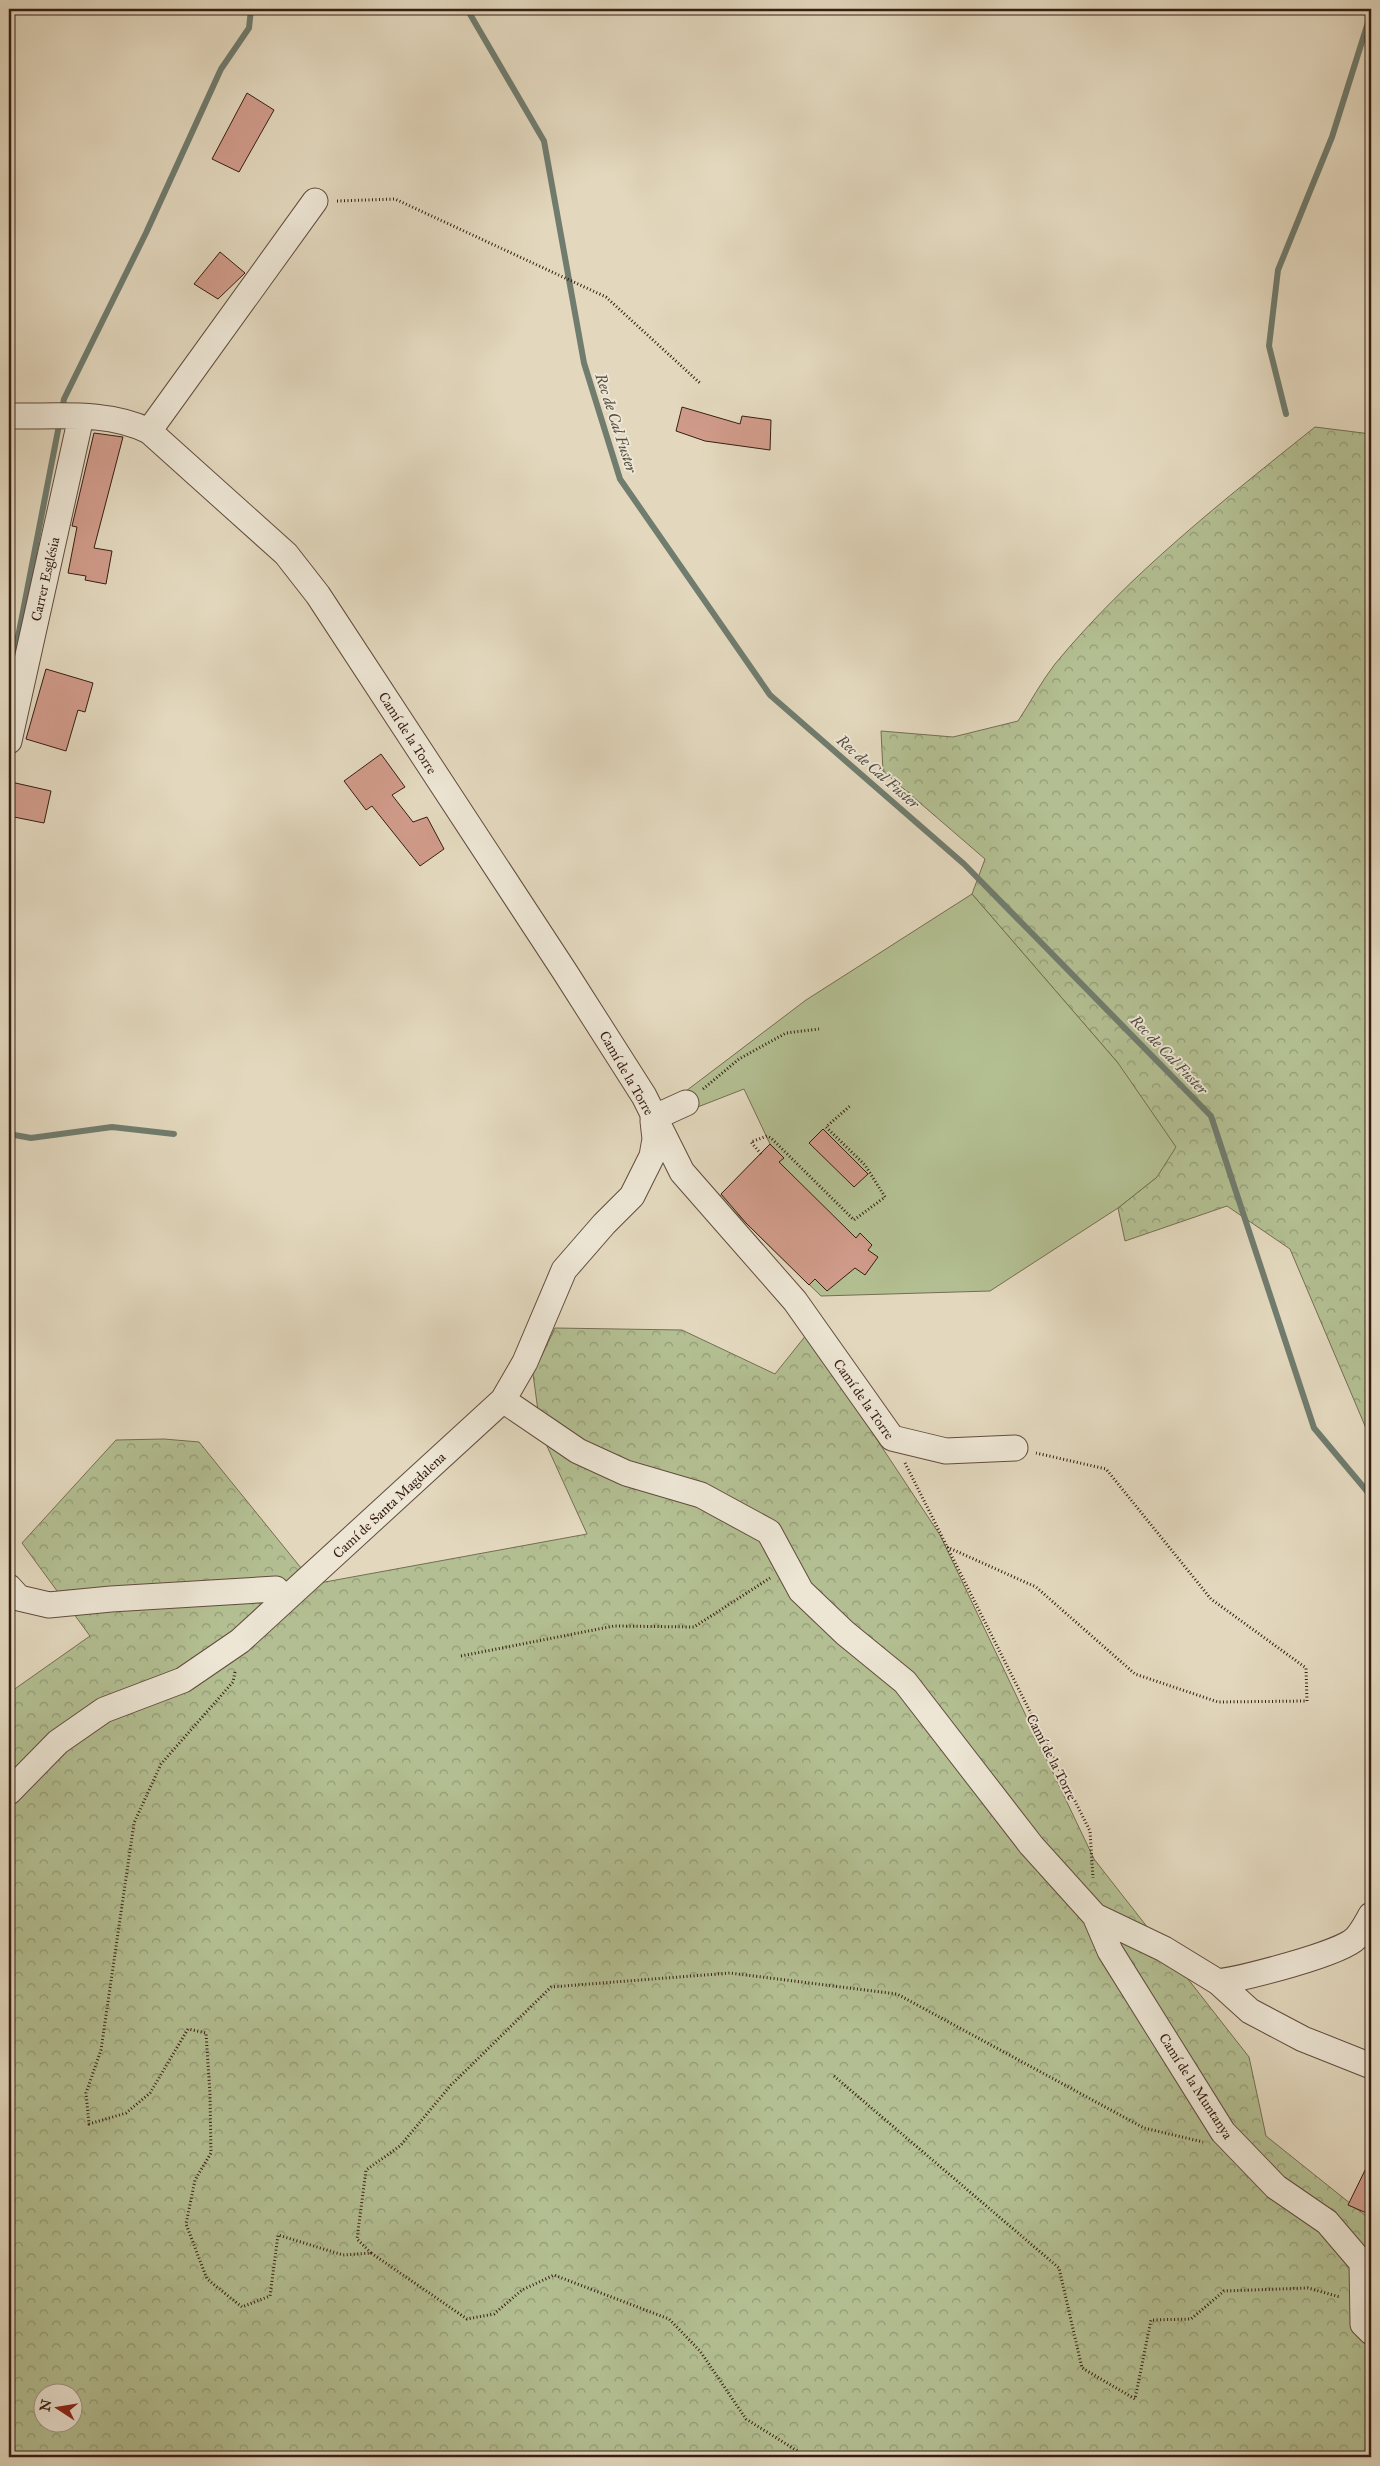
<svg xmlns="http://www.w3.org/2000/svg" width="1380" height="2466" viewBox="0 0 1380 2466" font-family="'IM FELL Great Primer',serif">
<style>
.forest{fill:url(#forest-crowns);stroke:#756e52;fill-rule:evenodd}
.garden{fill:#b3bf92;stroke:#756e52}
.lines{fill:none;stroke-linecap:round;stroke-linejoin:round}
.stream{stroke:#707c6e;stroke-width:6}
.building{fill:#d09b8a;stroke:#371e13}
.minor-casing{stroke:#624c3e;stroke-width:27}
.path{stroke:#371e13;stroke-width:3;stroke-dasharray:1 2.5;stroke-linecap:butt}
.minor{stroke:#ede6d5;stroke-width:25}
.labels{text-anchor:middle;stroke-width:4;stroke-linejoin:round;paint-order:stroke}
.street-label{font-size:14px;fill:#371e13;stroke:#ede6d5}
.water-label{font-size:15px;font-style:italic;fill:#544d41;stroke:#ede6d5}
</style>
<defs>
<pattern id="forest-crowns" width="20" height="18" patternUnits="userSpaceOnUse" patternTransform="scale(1.25)"><rect width="20" height="18" fill="#b3bf92"/><path d="M2 6a3 3 0 1 1 6 0M12 15a3 3 0 1 1 6 0" fill="none" stroke="#929b76"/></pattern>
</defs>
<rect width="100%" height="100%" fill="#e3d8be"/>
<filter id="stains"><feTurbulence type="fractalNoise" baseFrequency=".004" numOctaves="4"/><feColorMatrix values="0 0 0 0 .2 0 0 0 0 .09 0 0 0 0 .02 0 0 0 .5 -.17"/></filter>
<radialGradient id="worn" r=".72"><stop offset=".6" stop-color="#630" stop-opacity="0"/><stop offset="1" stop-color="#630" stop-opacity=".3"/></radialGradient>
<!-- forest -->
<path class="forest" d="M1315 427 1371 434V1440L1290 1249 1227 1206 1125 1241 1118 1208 1157 1177 1118 1063 972 894 985 859 883 771 881 731 953 737 1018 721C1030 703 1041 682 1055 664 1129 574 1224 500 1315 427Z
M555 1328 682 1330 775 1374 807 1334 940 1535 1094 1859 1249 2057 1266 2136 1371 2220V2457H9V1693L90 1636 22 1543 116 1440 164 1439 199 1442 314 1584 587 1534 541 1433 533 1374ZM42 2394H72V2424H42Z"/>
<!-- garden -->
<path class="garden" d="M972 894 1118 1063 1176 1147 1157 1177 1118 1208 990 1291 821 1296 719 1197 770 1144 744 1089 690 1110 682 1094 806 1000Z"/>
<g class="lines">
<!-- stream -->
<path class="stream" d="M467 9 544 141 584 363 620 479 770 695 964 864 1211 1116 1314 1428 1371 1496
M62 410 64 399 146 233 221 69 249 28 251 9
M1286 414 1269 346 1278 270 1332 137 1371 13
M9 674 19 632 60 420
M9 1134 31 1138 112 1127 174 1134"/>
</g>
<!-- building -->
<path class="building" d="M247 93 274 110 239 172 212 159Z
M220 252 245 273 218 299 194 284Z
M682 407 740 424 742 416 771 420 770 450 705 441 676 431Z
M94 433 123 437 94 548 112 551 106 584 85 580 86 576 68 573 77 527 72 526Z
M46 669 93 683 85 712 78 710 66 751 26 739Z
M381 754 405 787 392 795 413 822 427 817 444 849 420 866 372 806 366 810 344 781Z
M11 782 51 791 44 823 9 816Z
M823 1129 868 1174 854 1187 809 1143Z
M770 1144 784 1158 779 1162 856 1238 860 1233 872 1245 868 1250 878 1257 865 1275 855 1268 827 1291 815 1279 809 1285 746 1223 721 1194Z
M1371 2158V2215L1348 2205Z"/>
<g class="lines">
<defs>
<path id="minor" d="M9 416C56 417 106 410 149 431L286 554 318 595 565 972 644 1096 682 1172 795 1301 892 1438 946 1451 1015 1448
M149 431 315 201
M9 741 81 417
M653 1118 686 1103
M503 1400 578 1451 626 1473 701 1495 769 1532 801 1591 845 1633 905 1682 1031 1845 1095 1916 1164 1949 1218 1982 1250 2011 1303 2039 1371 2066
M9 1587 19 1598 49 1605 111 1599 276 1589 285 1598
M9 1792 58 1742 104 1710 183 1680 240 1641 503 1400 525 1362 564 1270 604 1224 632 1196 652 1156 655 1139 653 1121
M1095 1916 1110 1951 1223 2132 1276 2187 1327 2222 1362 2263 1363 2324 1371 2332
M1218 1982C1244 1978 1341 1954 1356 1938 1362 1932 1367 1922 1371 1915"/>
</defs>
<!-- minor casing -->
<use href="#minor" class="minor-casing"/>
<!-- path -->
<path class="path" d="M337 201 395 199 606 297 701 384
M703 1089 739 1059 786 1033 819 1029
M761 1154 751 1142 767 1136 771 1138 854 1220 885 1197 865 1165 826 1127 851 1105
M905 1463 1090 1831 1093 1878
M947 1547 1036 1587 1135 1674 1218 1702 1307 1701 1306 1668 1211 1599 1106 1469 1036 1453
M461 1656 614 1626 694 1627 770 1578
M235 1672 233 1682 161 1764 134 1823 101 2050 86 2093 89 2124 126 2113 150 2093 188 2029 206 2033 210 2094 211 2153 195 2180 186 2224 207 2279 242 2307 270 2296 278 2235 343 2255 371 2253 467 2319 494 2314 522 2290 554 2275 669 2319 700 2351 746 2419 807 2457
M834 2076 1059 2268 1082 2368 1135 2399 1151 2320 1191 2319 1224 2291 1308 2288 1340 2297
M371 2253 357 2239 366 2170 400 2146 451 2085 551 1987 730 1973 897 1994 1144 2128 1203 2142"/>
<!-- minor -->
<use href="#minor" class="minor"/>
</g>
<g class="labels">
<!-- street labels -->
<g class="street-label">
<text transform="translate(45 579) rotate(-77)" y="5">Carrer Església</text>
<text transform="translate(408 733) rotate(57)" y="5">Camí de la Torre</text>
<text transform="translate(627 1073) rotate(60)" y="5">Camí de la Torre</text>
<text transform="translate(864 1399) rotate(55)" y="5">Camí de la Torre</text>
<text transform="translate(389 1505) rotate(-43)" y="5">Camí de Santa Magdalena</text>
<text transform="translate(1052 1757) rotate(63)" y="5">Camí de la Torre</text>
<text transform="translate(1196 2086) rotate(57)" y="5">Camí de la Muntanya</text>
</g>
<!-- water labels -->
<g class="water-label">
<text transform="translate(616 423) rotate(72)" y="5">Rec de Cal Fuster</text>
<text transform="translate(878 772) rotate(41)" y="5">Rec de Cal Fuster</text>
<text transform="translate(1169 1055) rotate(46)" y="5">Rec de Cal Fuster</text>
</g>
</g>
<!-- margin -->
<rect width="1380" height="2466" fill="none" stroke="#e3d8be" stroke-width="30"/>
<rect x="10" y="10" width="1360" height="2446" fill="none" stroke="#371e13" stroke-width="2.5"/>
<rect x="15" y="15" width="1350" height="2436" fill="none" stroke="#371e13"/>
<!-- north arrow -->
<g transform="translate(58 2408) rotate(282)"><circle r="24" fill="#ede6d5" stroke="#a49687"/>
<path d="M0-4L9 19L0 12L-9 19Z" fill="#8f2418"/>
<text y="-8" font-size="14" font-weight="bold" text-anchor="middle" fill="#371e13">N</text>
</g>
<rect width="100%" height="100%" filter="url(#stains)"/>
<rect width="100%" height="100%" fill="url(#worn)"/>
</svg>
